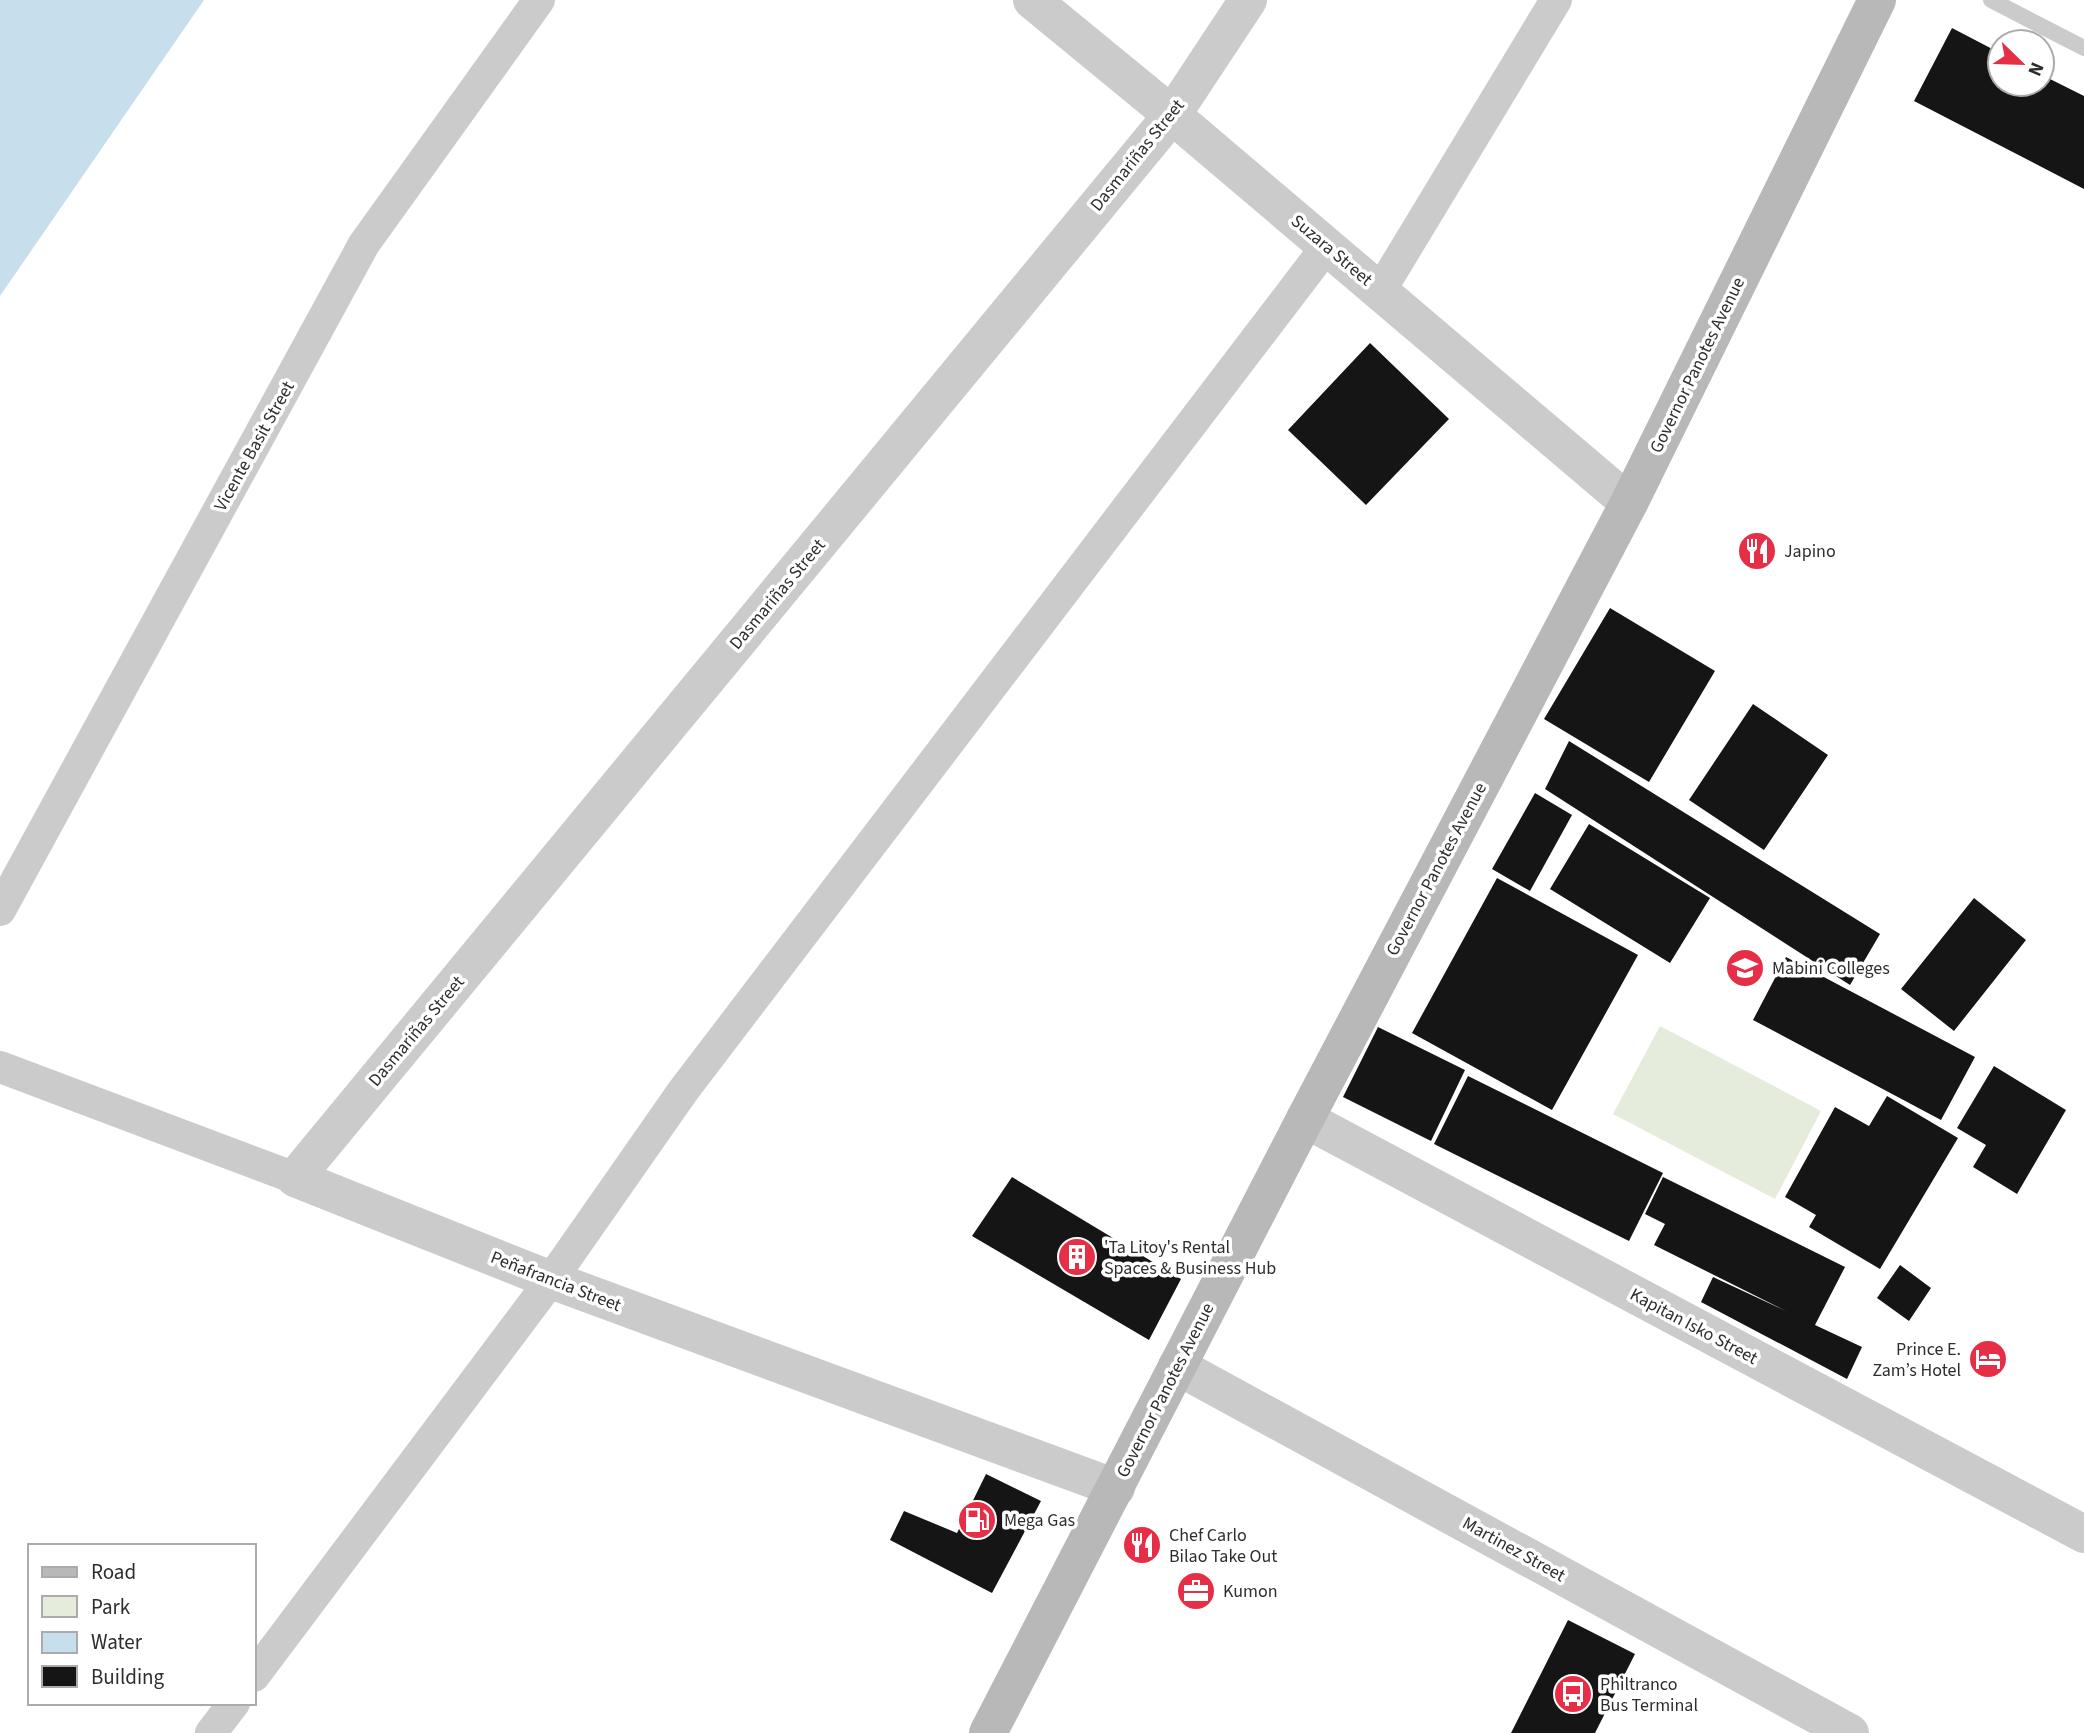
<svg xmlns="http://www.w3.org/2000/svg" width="2084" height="1733" viewBox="0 0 2084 1733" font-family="'Source Sans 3',sans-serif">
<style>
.green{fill:#e5ecdb}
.water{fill:#c7dfec}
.building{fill:#151515}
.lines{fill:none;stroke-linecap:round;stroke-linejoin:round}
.service{stroke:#cbcbcb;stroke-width:16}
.minor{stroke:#cbcbcb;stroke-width:32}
.tertiary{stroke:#cbcbcb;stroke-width:38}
.secondary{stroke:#b8b8b8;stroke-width:38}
.labels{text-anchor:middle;stroke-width:7;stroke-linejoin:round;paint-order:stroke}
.street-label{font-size:18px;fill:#2e2e2e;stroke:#fff}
.poi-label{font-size:18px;fill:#2e2e2e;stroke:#fff;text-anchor:start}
</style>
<rect width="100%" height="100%" fill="#fff"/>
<!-- green -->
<path class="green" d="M1660 1026 1821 1111 1775 1199 1613 1114Z"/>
<!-- water -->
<path class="water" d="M0 0H204L0 296Z"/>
<!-- building -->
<path class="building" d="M1952 28 2000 53V84H2042V75L2084 96V189L1914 101Z
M1370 343 1449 419 1366 505 1288 430Z
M1610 608 1715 671 1649 782 1544 719Z
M1753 704 1828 755 1764 850 1689 800Z
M1569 741 1880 934 1850 985 1545 789Z
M1535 793 1572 815 1530 891 1492 869Z
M1589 824 1710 898 1670 963 1550 889Z
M1497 878 1638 955 1552 1110 1412 1033Z
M1974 898 2026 940 1954 1031 1901 989Z
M1786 957 1975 1057 1941 1120 1753 1020Z
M1378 1027 1465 1070 1431 1141 1343 1097Z
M1994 1066 2066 1110 2017 1194 1973 1167 1986 1145 1957 1128Z
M1468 1076 1663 1173 1629 1241 1434 1144Z
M1887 1096 1958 1138 1880 1269 1809 1227 1816 1215 1785 1197 1835 1107 1869 1126Z
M1012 1177 1181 1279 1149 1340 972 1236Z
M1663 1177 1845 1267 1815 1325 1862 1347 1847 1379 1701 1302 1713 1277 1786 1311 1654 1245 1665 1224 1645 1214Z
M1900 1265 1931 1288 1909 1321 1877 1298Z
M986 1474 1041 1501 992 1593 890 1540 904 1511 957 1533Z
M1568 1620 1635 1654 1595 1733H1511Z"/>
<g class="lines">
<!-- service -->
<path class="service" d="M1991 0 2084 48"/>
<!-- minor -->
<path class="minor" d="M1380 291 1556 0
M0 910 364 244 539 0
M0 1067 295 1178
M254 1676 551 1280 683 1091 1327 246
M211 1733 234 1703"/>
<!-- tertiary -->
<path class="tertiary" d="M1032 0 1172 115 1629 503
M1305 1119 2084 1534
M1177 1366 1850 1733
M1116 1488 551 1280 295 1178 1172 115 1248 0"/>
<!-- secondary -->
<path class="secondary" d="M988 1733 1305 1119 1629 503 1877 0"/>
</g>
<!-- icons -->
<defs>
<symbol id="restaurant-disc" viewBox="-11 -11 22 22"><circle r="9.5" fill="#e62f46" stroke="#fff"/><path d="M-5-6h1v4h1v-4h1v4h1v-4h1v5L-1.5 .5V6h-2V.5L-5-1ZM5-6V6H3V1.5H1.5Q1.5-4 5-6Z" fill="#fff"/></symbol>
<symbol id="university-disc" viewBox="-11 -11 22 22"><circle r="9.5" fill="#e62f46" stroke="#fff"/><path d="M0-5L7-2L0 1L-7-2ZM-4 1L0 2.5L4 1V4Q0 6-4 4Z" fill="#fff"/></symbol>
<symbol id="building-disc" viewBox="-11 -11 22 22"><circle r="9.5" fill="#e62f46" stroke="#fff"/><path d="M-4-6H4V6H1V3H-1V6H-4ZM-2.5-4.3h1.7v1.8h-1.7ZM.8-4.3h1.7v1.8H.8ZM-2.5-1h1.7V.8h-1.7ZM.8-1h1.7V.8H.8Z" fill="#fff"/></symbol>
<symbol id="hotel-disc" viewBox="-11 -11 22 22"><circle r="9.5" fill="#e62f46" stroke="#fff"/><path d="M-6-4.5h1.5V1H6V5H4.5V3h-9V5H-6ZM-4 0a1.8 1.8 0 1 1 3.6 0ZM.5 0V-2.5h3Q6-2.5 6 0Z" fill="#fff"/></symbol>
<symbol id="fuel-disc" viewBox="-11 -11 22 22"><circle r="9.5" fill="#e62f46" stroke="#fff"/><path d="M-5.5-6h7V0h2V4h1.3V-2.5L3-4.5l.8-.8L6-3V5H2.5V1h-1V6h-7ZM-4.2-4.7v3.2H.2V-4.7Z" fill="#fff"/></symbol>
<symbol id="office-disc" viewBox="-11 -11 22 22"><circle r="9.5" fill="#e62f46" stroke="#fff"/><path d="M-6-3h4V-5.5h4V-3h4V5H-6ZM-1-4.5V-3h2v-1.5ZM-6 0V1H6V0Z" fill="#fff"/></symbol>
<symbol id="bus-disc" viewBox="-11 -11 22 22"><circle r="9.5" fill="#e62f46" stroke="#fff"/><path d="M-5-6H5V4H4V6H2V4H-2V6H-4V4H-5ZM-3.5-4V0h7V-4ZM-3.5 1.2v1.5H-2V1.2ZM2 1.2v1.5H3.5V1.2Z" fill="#fff"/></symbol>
</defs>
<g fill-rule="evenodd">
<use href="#restaurant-disc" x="1735" y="529" width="44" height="44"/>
<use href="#university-disc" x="1723" y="946" width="44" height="44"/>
<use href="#building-disc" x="1055" y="1235" width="44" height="44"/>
<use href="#hotel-disc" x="1966" y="1337" width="44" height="44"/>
<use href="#fuel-disc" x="955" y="1498" width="44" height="44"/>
<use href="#restaurant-disc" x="1120" y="1523" width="44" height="44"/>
<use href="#office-disc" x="1174" y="1569" width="44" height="44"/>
<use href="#bus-disc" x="1551" y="1672" width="44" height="44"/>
</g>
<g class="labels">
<!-- street labels -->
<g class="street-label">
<text transform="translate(1137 155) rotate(-51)" y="6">Dasmariñas Street</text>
<text transform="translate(1332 250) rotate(40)" y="6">Suzara Street</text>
<text transform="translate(1697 365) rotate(-64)" y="6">Governor Panotes Avenue</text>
<text transform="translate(254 446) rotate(-61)" y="6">Vicente Basit Street</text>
<text transform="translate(777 594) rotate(-50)" y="6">Dasmariñas Street</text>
<text transform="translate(1436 869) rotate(-62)" y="6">Governor Panotes Avenue</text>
<text transform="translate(416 1031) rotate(-50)" y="6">Dasmariñas Street</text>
<text transform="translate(556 1281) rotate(21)" y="6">Peñafrancia Street</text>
<text transform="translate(1694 1326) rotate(28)" y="6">Kapitan Isko Street</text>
<text transform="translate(1165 1390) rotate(-63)" y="6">Governor Panotes Avenue</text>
<text transform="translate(1514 1549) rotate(29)" y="6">Martinez Street</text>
</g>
<!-- poi labels -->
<g class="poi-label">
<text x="1784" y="557">Japino</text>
<text x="1772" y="974">Mabini Colleges</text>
<text x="1104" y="1253">'Ta Litoy's Rental<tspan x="1104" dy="21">Spaces &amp; Business Hub</tspan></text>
<text x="1961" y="1355" text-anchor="end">Prince E.<tspan x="1961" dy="21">Zam’s Hotel</tspan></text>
<text x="1004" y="1526">Mega Gas</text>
<text x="1169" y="1541">Chef Carlo<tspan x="1169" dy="21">Bilao Take Out</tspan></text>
<text x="1223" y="1597">Kumon</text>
<text x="1600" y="1690">Philtranco<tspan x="1600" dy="21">Bus Terminal</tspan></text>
</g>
</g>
<!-- legend -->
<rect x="28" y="1544" width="228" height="161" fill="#ffffff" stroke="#ababab" stroke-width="2"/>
<rect x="42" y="1567" width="35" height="10" fill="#b8b8b8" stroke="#ababab" stroke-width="2"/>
<text x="91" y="1579" font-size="21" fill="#2e2e2e">Road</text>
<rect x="42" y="1596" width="35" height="21" fill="#e5ecdb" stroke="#ababab" stroke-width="2"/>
<text x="91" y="1614" font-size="21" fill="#2e2e2e">Park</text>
<rect x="42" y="1632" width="35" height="21" fill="#c7dfec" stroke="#ababab" stroke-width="2"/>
<text x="91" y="1649" font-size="21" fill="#2e2e2e">Water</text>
<rect x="42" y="1666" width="35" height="21" fill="#151515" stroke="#ababab" stroke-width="2"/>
<text x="91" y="1684" font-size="21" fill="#2e2e2e">Building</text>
<!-- north arrow -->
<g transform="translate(2021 63) rotate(113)"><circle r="33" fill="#ffffff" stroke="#ababab" stroke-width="2"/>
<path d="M0-5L12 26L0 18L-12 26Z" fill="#e62f46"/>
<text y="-10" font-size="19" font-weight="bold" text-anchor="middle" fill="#2e2e2e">N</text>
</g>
</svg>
